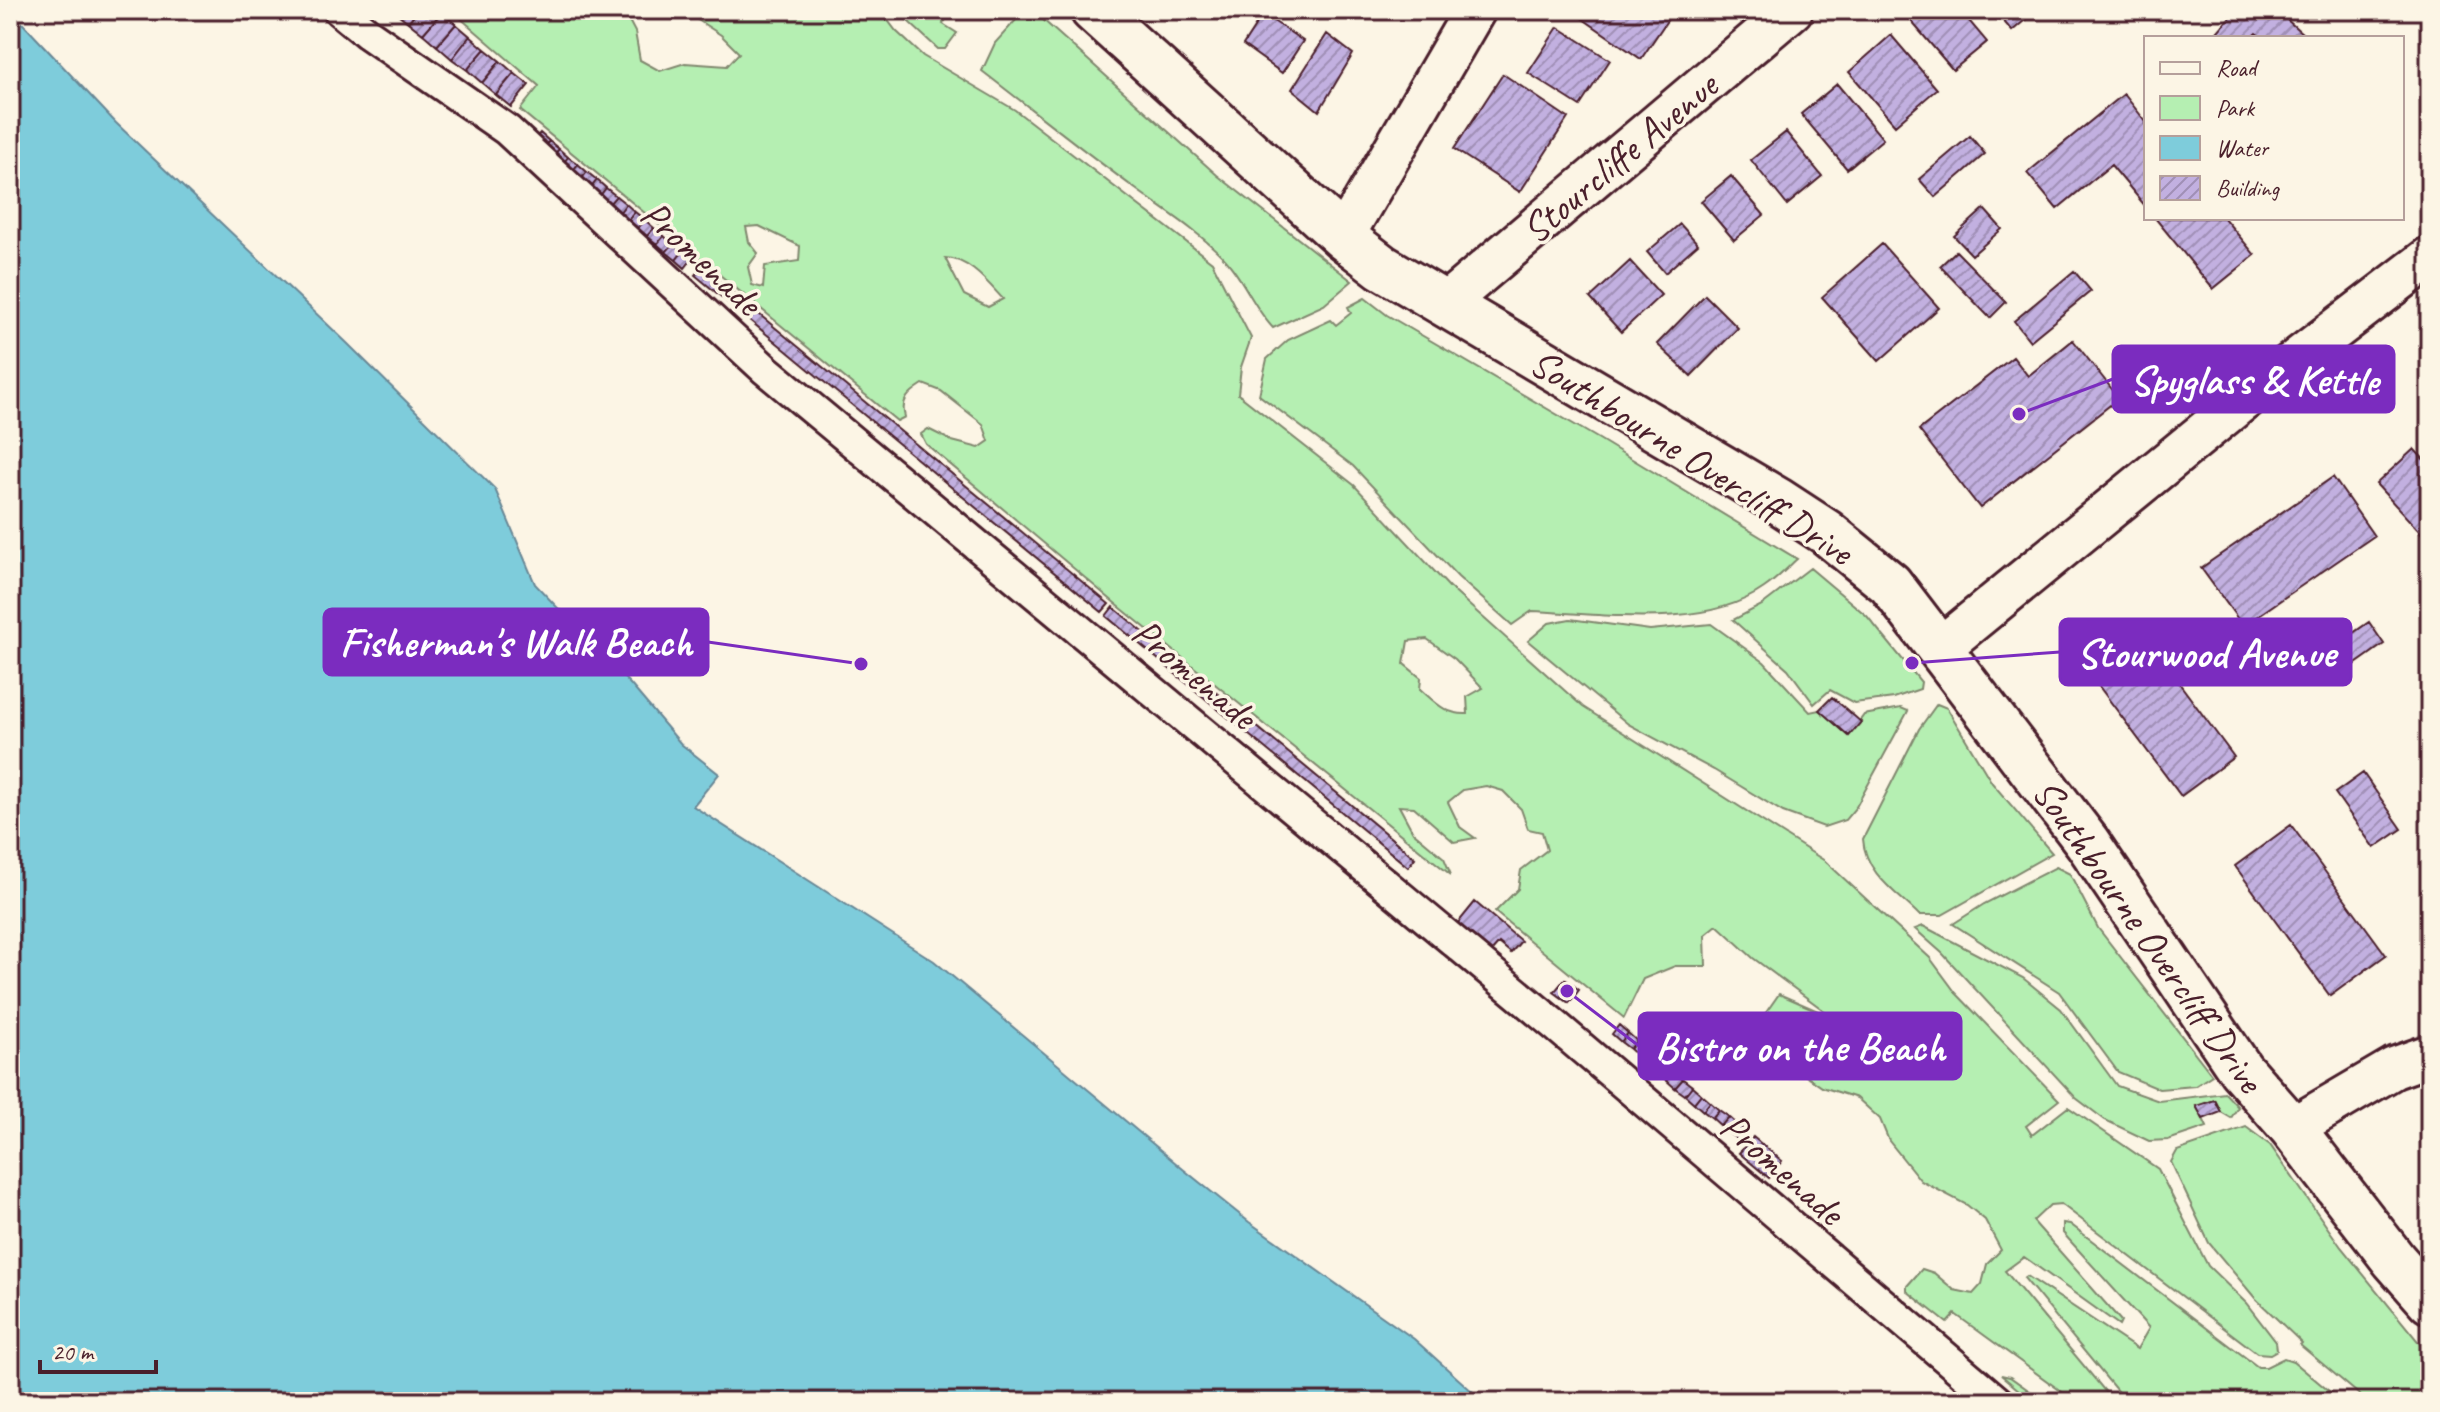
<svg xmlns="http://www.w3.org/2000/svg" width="2440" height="1412" viewBox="0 0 2440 1412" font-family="Caveat,sans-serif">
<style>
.green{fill:#b5efb2;stroke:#80876e;stroke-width:2;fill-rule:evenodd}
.water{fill:#7eccdb;stroke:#698795;stroke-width:2}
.building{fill:url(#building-hatch);stroke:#4a1f2b;stroke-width:2}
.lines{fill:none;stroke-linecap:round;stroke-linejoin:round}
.pedestrian-casing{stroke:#4a1f2b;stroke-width:36}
.minor-casing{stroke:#4a1f2b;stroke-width:46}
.tertiary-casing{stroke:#4a1f2b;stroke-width:50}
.pedestrian{stroke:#fcf5e5;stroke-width:30}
.minor{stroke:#fcf5e5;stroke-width:40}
.tertiary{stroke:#fcf5e5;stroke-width:44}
.labels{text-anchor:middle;stroke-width:7;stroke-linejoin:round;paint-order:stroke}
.street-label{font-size:40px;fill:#4a1f2b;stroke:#fcf5e5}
.leader{fill:none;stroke:#7b2cbf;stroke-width:3}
.callout-dot{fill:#7b2cbf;stroke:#fcf5e5;stroke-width:3}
.callout{fill:#7b2cbf;stroke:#7b2cbf;stroke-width:3}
.callout-label{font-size:42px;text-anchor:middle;font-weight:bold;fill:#fff}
</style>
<defs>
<pattern id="building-hatch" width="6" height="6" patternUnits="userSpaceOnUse" patternTransform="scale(2)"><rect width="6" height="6" fill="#c2b0e0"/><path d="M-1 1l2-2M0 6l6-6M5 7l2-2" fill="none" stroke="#a08fb6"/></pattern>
</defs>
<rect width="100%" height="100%" fill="#fcf5e5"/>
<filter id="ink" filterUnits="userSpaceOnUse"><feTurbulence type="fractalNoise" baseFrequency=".0125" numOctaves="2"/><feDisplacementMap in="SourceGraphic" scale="16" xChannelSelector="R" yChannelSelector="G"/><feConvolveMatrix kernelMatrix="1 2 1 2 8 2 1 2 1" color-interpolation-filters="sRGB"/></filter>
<g filter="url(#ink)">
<!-- green -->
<path class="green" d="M451 10H577L579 15 593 23 605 13 626 15 635 32 640 60 660 71 685 63 727 66 739 53 721 35 690 15 689 10H880L896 31 923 56 1015 110 1212 262 1251 338 1241 367 1238 394 1354 485 1449 587 1583 707 1825 861 1930 958 1956 993 2059 1100 2026 1126 2032 1135 2068 1107 2158 1169 2208 1266 2246 1303 2276 1342 2277 1350 2270 1354 2257 1353 2061 1204 2050 1205 2033 1221 2121 1321 2119 1325 2024 1257 2005 1271 2114 1402H2076L1955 1314 1947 1323 1907 1291V1286L1922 1269 1934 1273 1954 1290 1973 1294 1982 1284 1987 1264 2001 1250 1985 1220 1967 1205 1921 1181 1889 1141 1880 1119 1857 1098 1822 1087 1789 1064 1770 1041 1765 1014 1779 994 1834 1018 1753 958 1717 925 1705 935 1706 966H1675L1643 979 1624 1018 1495 912 1518 889 1521 870 1547 850 1542 832 1528 829 1521 809 1503 791 1486 786 1463 790 1448 802 1460 827 1475 838 1454 842 1414 807 1399 806 1413 832 1444 858 1451 875 1116 604 926 444 921 434 928 429 952 441 979 448 989 441 983 424 941 391 923 384C909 393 900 400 905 417L897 421 520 110 539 86ZM759 226 800 246 799 261 765 266 763 288 752 285 748 267 758 253 749 242 746 227ZM945 258C968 258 988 283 1003 299L988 307 964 295ZM1427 639 1455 659 1483 688 1467 697 1468 714C1446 715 1436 703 1420 689L1421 678 1404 664 1408 641Z
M896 10H952L943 24 957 33 945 49H938Z
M1025 10H1032L1217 175 1352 281 1324 305 1273 328C1253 307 1244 279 1224 258 1198 231 1167 212 1137 190 1085 152 1034 111 982 71L995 43Z
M1365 298 1387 315 1599 439 1797 559C1786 569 1776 580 1764 588 1705 630 1602 614 1532 611L1512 625 1458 577 1353 466 1259 395 1267 359 1288 340 1331 320 1336 325 1351 313 1348 307Z
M1810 568 1867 616 1921 682 1920 689 1894 698 1854 703 1830 690 1814 704 1788 669 1733 620 1762 605Z
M1570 619 1650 630 1711 624 1764 662 1810 712 1819 710 1849 735 1864 715 1901 708 1908 711 1856 807 1845 820 1824 827 1783 812 1714 770 1628 724 1528 641 1549 623Z
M1937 704 1947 708 1992 783 2052 853 1942 915H1919C1896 892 1865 873 1863 839L1919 729Z
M2056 867 2070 874 2098 928 2212 1075 2195 1086 2159 1089 2118 1072 2059 992 1953 924 1984 904Z
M1923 926 2023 978 2061 1009 2117 1086 2159 1101 2225 1093 2238 1107 2231 1118 2221 1112 2215 1100 2197 1106 2207 1127 2168 1140 2149 1141 2105 1120 2076 1098 1942 953 1915 929Z
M2246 1127 2270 1145 2341 1247 2430 1356V1402H2368L2300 1345 2302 1343 2255 1298 2209 1243 2171 1162 2177 1151Z
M2063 1223 2070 1224 2258 1367H2266L2284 1358 2293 1361 2342 1402H2126L2024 1278 2027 1276 2137 1349 2149 1328 2063 1233Z
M2001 1375 2010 1377 2045 1402H2033Z"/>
<!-- water -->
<path class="water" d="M10 10 116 123 346 342 495 489 535 584 631 685 681 744 719 774 693 806 934 961 1183 1169 1249 1222 1414 1339 1484 1402H10Z"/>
<!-- building -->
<path class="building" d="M393 10H418L408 22Z
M418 10H438L441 13 423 34 408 22Z
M1200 10H1220L1215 18Z
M1570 10H1662L1670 16 1641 59Z
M1924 10H1960L1987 42 1953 70 1911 21Z
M1994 10H2037L2012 31Z
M2236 10H2276L2304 35 2302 38H2262L2256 33 2251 38H2212Z
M441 13 456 24 437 46 423 34Z
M1263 14 1303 41 1282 73 1243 45Z
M456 24 470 36 452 59 437 46Z
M1558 27 1610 60 1580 106 1528 73Z
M1327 34 1353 54 1319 111 1292 89Z
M1891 35 1937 89 1895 125 1849 72Z
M470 36 485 49 467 70 452 59Z
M485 49 500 61 482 83 467 70Z
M500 61 514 73 496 95 482 83Z
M514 73 529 85 511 107 496 95Z
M1503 74 1568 118 1520 192 1454 149Z
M1837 84 1883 139 1847 169 1801 114Z
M2124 94 2146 122V207L2111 165 2057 209 2027 173Z
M1786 132 1822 176 1787 205 1751 160Z
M540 133 549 141 543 149 533 141Z
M1970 136 1985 154 1935 197 1919 179Z
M549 141 559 149 552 157 543 149Z
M559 149 568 157 562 165 552 157Z
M568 157 578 164 571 173 562 165Z
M578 164 587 172 580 181 571 173Z
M587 172 597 180 590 189 580 181Z
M1731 176 1764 215 1734 240 1701 201Z
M597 180 606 188 599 197 590 189Z
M606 188 616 196 609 204 599 197Z
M616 196 626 204 619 213 609 204Z
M626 204 635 212 628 220 619 213Z
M1984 209 2002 229 1972 255 1954 236Z
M635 212 645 220 638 228 628 220Z
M2155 218H2224L2255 255 2213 289Z
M645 220 654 228 647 236 638 228Z
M1680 224 1698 244 1665 273 1647 252Z
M654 228 664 236 657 244 647 236Z
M664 236 673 244 666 252 657 244Z
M673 244 683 251 676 260 666 252Z
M1882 244 1939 308 1879 361 1822 297Z
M683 251 692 259 685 268 676 260Z
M1956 251 2006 302 1990 318 1940 266Z
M1630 261 1661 295 1621 332 1590 298Z
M702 267 1109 604 1102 612 695 275Z
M2074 271 2091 291 2030 341 2014 321Z
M1705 295 1738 328 1691 376 1657 344Z
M2073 340 2119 398 1980 508 1919 430 2013 357 2028 376Z
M2414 449 2430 466V543L2376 484Z
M2333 477 2374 536 2243 626 2201 568Z
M1113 607 1415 858 1408 867 1106 616Z
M2369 622 2384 644 2333 680 2317 658Z
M2142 633 2234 757 2181 796 2089 673Z
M1832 697 1861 722 1849 736 1819 710Z
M2363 773 2402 829 2374 848 2335 793Z
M2291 825 2386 955 2330 996 2235 866Z
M1475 902 1521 941 1511 953 1499 943 1491 952 1457 924Z
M1565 979 1579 990 1569 1003 1554 992Z
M1619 1025 1628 1033 1621 1042 1612 1034Z
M1628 1033 1637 1041 1630 1049 1621 1042Z
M1637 1041 1646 1048 1639 1057 1630 1049Z
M1646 1048 1655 1056 1648 1065 1639 1057Z
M1665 1064 1674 1071 1666 1080 1657 1072Z
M1674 1071 1683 1079 1675 1088 1666 1080Z
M1683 1079 1692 1086 1685 1095 1675 1088Z
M1692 1086 1701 1094 1694 1103 1685 1095Z
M1701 1094 1710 1102 1703 1111 1694 1103Z
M2215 1100 2221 1112 2203 1119 2196 1106Z
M1710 1102 1719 1110 1712 1118 1703 1111Z
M1719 1110 1729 1117 1721 1126 1712 1118Z
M1729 1117 1738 1125 1730 1134 1721 1126Z
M1738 1125 1747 1132 1740 1141 1730 1134Z
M1753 1137 1782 1161 1769 1178 1739 1153Z"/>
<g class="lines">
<defs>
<path id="pedestrian" d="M339 10 367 33 507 130 766 370 1556 1026 1998 1402"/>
<path id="minor" d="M1343 237 1475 10
M1446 303 1792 10
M1940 648 2236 406 2430 257
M2292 1128 2394 1068 2430 1055"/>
<path id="tertiary" d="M1093 10 1343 237 1382 267 1777 500 1826 532 1890 584 2087 842 2241 1070 2292 1128 2394 1260 2430 1301"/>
</defs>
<!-- pedestrian casing -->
<use href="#pedestrian" class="pedestrian-casing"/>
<!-- minor casing -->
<use href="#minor" class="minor-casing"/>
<!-- tertiary casing -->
<use href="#tertiary" class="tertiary-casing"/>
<!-- pedestrian -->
<use href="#pedestrian" class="pedestrian"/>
<!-- minor -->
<use href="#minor" class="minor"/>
<!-- tertiary -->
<use href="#tertiary" class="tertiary"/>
</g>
</g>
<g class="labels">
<!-- street labels -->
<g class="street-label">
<text transform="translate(1619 157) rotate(-40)" y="14">Stourcliffe Avenue</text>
<text transform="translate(702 257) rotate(43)" y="14">Promenade</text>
<text transform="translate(1692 456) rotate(32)" y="14">Southbourne Overcliff Drive</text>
<text transform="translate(1195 673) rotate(40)" y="14">Promenade</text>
<text transform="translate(2149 935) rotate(55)" y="14">Southbourne Overcliff Drive</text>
<text transform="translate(1783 1168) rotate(41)" y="14">Promenade</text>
</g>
</g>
<!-- callouts -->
<path class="leader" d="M2019 414L2113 379M861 664L708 642M1912 663L2060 652M1567 991L1639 1046"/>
<g class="callout-dot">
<circle cx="2019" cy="414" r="8"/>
<circle cx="861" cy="664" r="8"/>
<circle cx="1912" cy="663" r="8"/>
<circle cx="1567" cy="991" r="8"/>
</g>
<g class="callout">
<rect x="2113" y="346" width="281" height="66" rx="8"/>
<rect x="324" y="609" width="384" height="66" rx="8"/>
<rect x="2060" y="619" width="291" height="66" rx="8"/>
<rect x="1639" y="1013" width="322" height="66" rx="8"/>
</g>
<g class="callout-label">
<text x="2254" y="394">Spyglass &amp; Kettle</text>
<text x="516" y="656">Fisherman's Walk Beach</text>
<text x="2206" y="667">Stourwood Avenue</text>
<text x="1800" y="1061">Bistro on the Beach</text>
</g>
<!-- margin -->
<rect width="2440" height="1412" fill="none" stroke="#fcf5e5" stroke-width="40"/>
<rect x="20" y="20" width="2400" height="1372" fill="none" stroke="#4a1f2b" stroke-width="3" filter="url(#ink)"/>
<!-- legend -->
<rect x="2144" y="36" width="260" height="184" fill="#fcf5e5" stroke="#b59f9b" stroke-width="2"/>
<rect x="2160" y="62" width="40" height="12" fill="#fcf5e5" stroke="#b59f9b" stroke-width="2"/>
<text x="2216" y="76" font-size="24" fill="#4a1f2b">Road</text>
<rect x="2160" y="96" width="40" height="24" fill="#b5efb2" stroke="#b59f9b" stroke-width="2"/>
<text x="2216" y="116" font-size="24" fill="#4a1f2b">Park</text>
<rect x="2160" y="136" width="40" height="24" fill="#7eccdb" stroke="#b59f9b" stroke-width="2"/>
<text x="2216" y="156" font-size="24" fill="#4a1f2b">Water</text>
<rect x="2160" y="176" width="40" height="24" fill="url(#building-hatch)" stroke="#b59f9b" stroke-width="2"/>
<text x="2216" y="196" font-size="24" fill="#4a1f2b">Building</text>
<!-- scale -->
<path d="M40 1360v12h116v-12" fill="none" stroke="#4a1f2b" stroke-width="4"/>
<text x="52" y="1360" font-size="24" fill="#4a1f2b" stroke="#fcf5e5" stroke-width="6" paint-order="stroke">20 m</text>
</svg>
